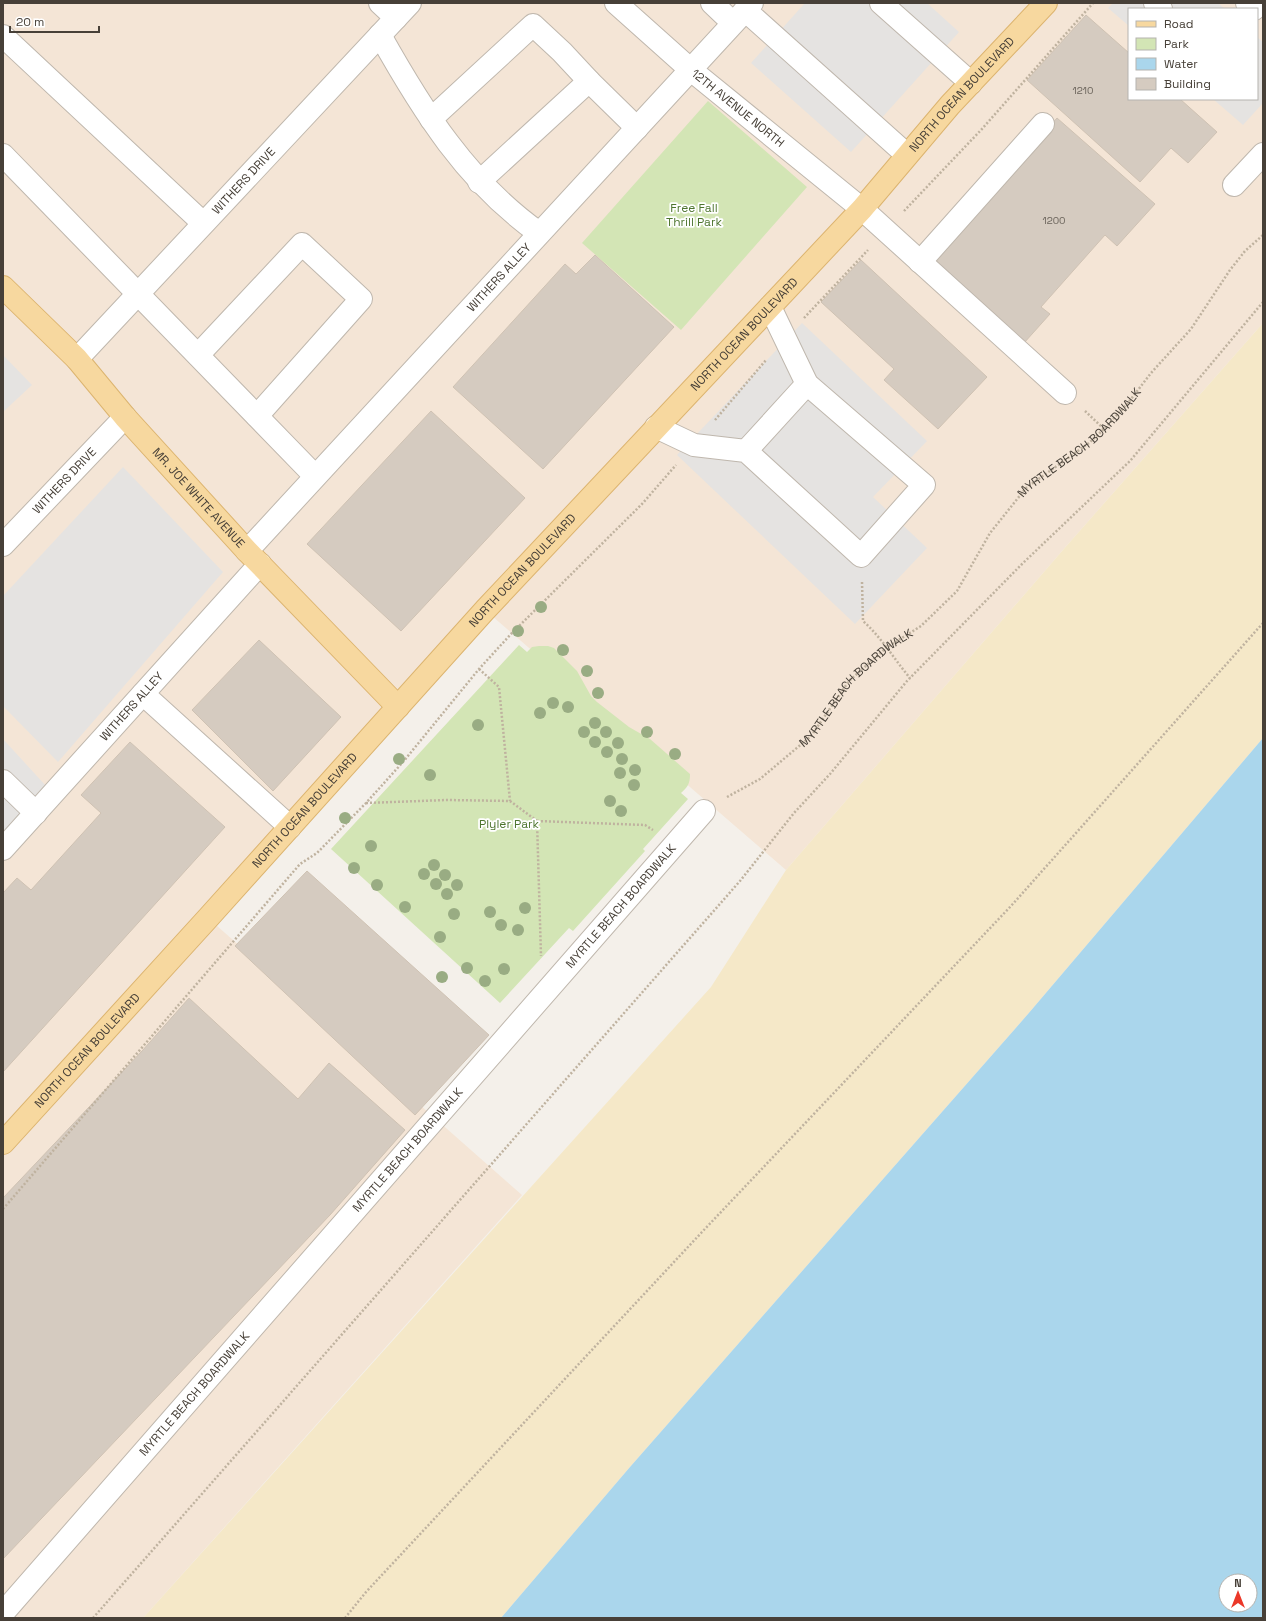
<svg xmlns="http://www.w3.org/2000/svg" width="1266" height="1621" viewBox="0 0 1266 1621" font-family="'Space Grotesk',sans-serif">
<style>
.commercial{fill:#f4e5d6;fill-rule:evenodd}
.green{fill:#d3e5b5}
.sand{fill:#f5e8c8}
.parking{fill:#e5e3e1}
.water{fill:#aad6ec;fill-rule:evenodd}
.building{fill:#d5cbc0;stroke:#cfc2b3}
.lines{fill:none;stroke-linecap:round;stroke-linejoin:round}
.minor-casing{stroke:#bfb7ad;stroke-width:24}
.major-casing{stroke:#dcb46f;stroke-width:24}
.path{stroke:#bfb29f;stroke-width:2.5;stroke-dasharray:2 2;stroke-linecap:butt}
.minor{stroke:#fff;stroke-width:22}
.major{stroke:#f7d89f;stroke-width:22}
.tree{fill:#99ac83}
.labels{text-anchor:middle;stroke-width:3.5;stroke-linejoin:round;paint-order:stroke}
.number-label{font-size:10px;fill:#6a635a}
.street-label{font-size:12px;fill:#474038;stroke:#fff}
.park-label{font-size:12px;fill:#4e752f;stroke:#fff}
</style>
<rect width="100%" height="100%" fill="#f4f0ea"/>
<!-- commercial -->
<path class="commercial" d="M3 3H1263V323L1062 551 786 870 485 610 208 918 522 1195 143 1618H3ZM1129 9H1257V99H1129Z"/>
<!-- green -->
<path class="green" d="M708 101 807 187 681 330 582 243Z
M519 645 527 652 532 647 539 646H548L554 648 577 671 591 696 597 702 629 727 650 739 690 774C690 783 688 787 681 793L688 799 643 849 645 851 573 931 569 928 500 1003 331 849Z"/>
<!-- sand -->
<path class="sand" d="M1263 323V738L1028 1014 630 1467 501 1618H143L711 987 786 870 1062 551Z"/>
<!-- parking -->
<path class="parking" d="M805 3H927L959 32 851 152 751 63Z
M1113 3H1218L1225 9H1129V26L1108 8Z
M1257 37 1263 42V103L1243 125 1213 99H1257Z
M802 323 927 441 873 497 927 548 855 624 677 455Z
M3 355 32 385 3 412Z
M123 467 223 572 58 762 3 706V596Z
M3 739 47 787 3 835Z"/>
<!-- water -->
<path class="water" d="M1263 738V1618H501L630 1467 1028 1014ZM1226 1581H1250V1605H1226Z"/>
<!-- building -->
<path class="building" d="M1086 15 1129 53V99H1180L1217 132 1188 163 1171 148 1140 182 1027 80Z
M1057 118 1155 204 1117 246 1105 235 1041 307 1050 314 1024 343 931 260Z
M595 255 674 327 543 469 453 387 565 264 576 274Z
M861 260 987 377 938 429 884 380 894 369 821 302Z
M431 411 525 498 401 631 307 544Z
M259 640 341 717 273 791 192 710Z
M130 742 225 827 3 1072V893L17 878 31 890 101 813 81 795Z
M307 871 489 1035 415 1115 235 946Z
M189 998 298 1099 329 1063 405 1130 330 1215 3 1559V1198L142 1051Z"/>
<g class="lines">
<defs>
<g id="minor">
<path d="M380 3 396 18"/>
<path id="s2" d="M616 3 691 70 862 209 1065 393"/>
<path d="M712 3 733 23"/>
<path d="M881 3 971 83"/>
<path d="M1155 3 1161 9"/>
<path d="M1247 3 1254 9"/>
<path d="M745 10 907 155"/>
<path d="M380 35C422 110 467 182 539 233"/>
<path d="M3 36 203 223"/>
<path d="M589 81 637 128"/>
<path d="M431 119 533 25 562 52 589 81 479 182"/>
<path d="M3 155 315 476"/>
<path d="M1234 185 1263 154"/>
<path d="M920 262 1043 124"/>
<path d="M198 355 302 244 361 299 257 416"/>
<path id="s3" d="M77 359 410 3"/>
<path d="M656 427 694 445 746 451 861 556 924 485 807 384 770 307"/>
<path d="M746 451 807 384"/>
<path id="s4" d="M3 545 125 417"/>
<path id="s5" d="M247 551 752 3"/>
<path d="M143 694 290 827"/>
<path d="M3 781 36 813"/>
<path id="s6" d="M3 849 260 564"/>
<path id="s7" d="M3 1613 704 811"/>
</g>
<g id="major">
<path id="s8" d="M3 287 77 359 125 417 247 551 398 707"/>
<path id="s9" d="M3 1143 208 918 485 610 862 209 950 105 1046 3"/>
</g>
</defs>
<!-- minor casing -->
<use href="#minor" class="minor-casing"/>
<!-- major casing -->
<use href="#major" class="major-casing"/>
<!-- path -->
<g class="path">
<path d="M904 211 981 130 1093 3"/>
<path d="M804 318 868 250"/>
<path d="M1085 411 1104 429"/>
<path d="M715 420 766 360"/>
<path d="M862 582 863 621C882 638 894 659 910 678"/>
<path d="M479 669 499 687 510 801"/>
<path id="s1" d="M727 797 760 779 811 736 849 681 886 648 921 626 957 591 990 533 1026 488 1089 443 1104 429 1128 403 1151 373 1191 329 1230 270 1245 251 1263 235"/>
<path d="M366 803 446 800 510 801 537 821 541 956"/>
<path d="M537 821 645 825 653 830"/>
<path d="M3 1209 300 864 317 853 366 803 403 762 479 669 511 634 642 504 676 465"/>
<path d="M93 1618 740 881 794 813 830 774 907 681 1022 564 1130 461 1263 302"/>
<path d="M345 1618 366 1592 702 1232 1011 906 1263 623"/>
</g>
<!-- minor -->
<use href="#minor" class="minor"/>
<!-- major -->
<use href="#major" class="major"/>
</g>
<!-- trees -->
<g class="tree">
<circle cx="541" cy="607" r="6"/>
<circle cx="518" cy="631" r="6"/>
<circle cx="563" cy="650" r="6"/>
<circle cx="587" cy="671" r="6"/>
<circle cx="598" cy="693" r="6"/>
<circle cx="553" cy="703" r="6"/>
<circle cx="568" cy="707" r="6"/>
<circle cx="540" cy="713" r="6"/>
<circle cx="595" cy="723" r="6"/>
<circle cx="478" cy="725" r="6"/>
<circle cx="584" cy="732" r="6"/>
<circle cx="606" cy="732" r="6"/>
<circle cx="647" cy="732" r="6"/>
<circle cx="595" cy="742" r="6"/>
<circle cx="618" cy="743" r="6"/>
<circle cx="607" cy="752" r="6"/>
<circle cx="675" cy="754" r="6"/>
<circle cx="399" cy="759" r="6"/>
<circle cx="622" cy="759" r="6"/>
<circle cx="635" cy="770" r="6"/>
<circle cx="620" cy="773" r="6"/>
<circle cx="430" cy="775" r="6"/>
<circle cx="634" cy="785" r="6"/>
<circle cx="610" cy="801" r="6"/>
<circle cx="621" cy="811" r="6"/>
<circle cx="345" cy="818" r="6"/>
<circle cx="371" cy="846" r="6"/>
<circle cx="434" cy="865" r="6"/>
<circle cx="354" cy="868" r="6"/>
<circle cx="424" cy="874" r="6"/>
<circle cx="445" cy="875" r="6"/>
<circle cx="436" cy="884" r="6"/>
<circle cx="377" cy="885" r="6"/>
<circle cx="457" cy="885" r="6"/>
<circle cx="447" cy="894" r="6"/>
<circle cx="405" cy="907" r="6"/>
<circle cx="525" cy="908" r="6"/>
<circle cx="490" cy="912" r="6"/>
<circle cx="454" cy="914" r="6"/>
<circle cx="501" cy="925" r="6"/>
<circle cx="518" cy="930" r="6"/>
<circle cx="440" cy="937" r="6"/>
<circle cx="467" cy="968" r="6"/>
<circle cx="504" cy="969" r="6"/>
<circle cx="442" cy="977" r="6"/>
<circle cx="485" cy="981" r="6"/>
</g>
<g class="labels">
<!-- number labels -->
<g class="number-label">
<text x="1083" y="94">1210</text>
<text x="1054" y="224">1200</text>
</g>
<!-- street labels -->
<g class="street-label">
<text dy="4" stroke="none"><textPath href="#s9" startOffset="1421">NORTH OCEAN BOULEVARD</textPath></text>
<text dy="4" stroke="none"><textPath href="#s2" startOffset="161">12TH AVENUE NORTH</textPath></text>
<text dy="4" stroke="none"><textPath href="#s3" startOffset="244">WITHERS DRIVE</textPath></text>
<text dy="4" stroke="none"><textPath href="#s5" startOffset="372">WITHERS ALLEY</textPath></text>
<text dy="4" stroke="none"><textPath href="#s9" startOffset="1097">NORTH OCEAN BOULEVARD</textPath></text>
<text dy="4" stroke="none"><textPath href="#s1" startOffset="507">MYRTLE BEACH BOARDWALK</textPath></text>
<text dy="4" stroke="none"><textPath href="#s4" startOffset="89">WITHERS DRIVE</textPath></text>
<text dy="4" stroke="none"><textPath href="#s8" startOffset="288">MR. JOE WHITE AVENUE</textPath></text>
<text dy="4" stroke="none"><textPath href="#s9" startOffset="773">NORTH OCEAN BOULEVARD</textPath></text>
<text dy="4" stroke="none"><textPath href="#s1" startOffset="171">MYRTLE BEACH BOARDWALK</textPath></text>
<text dy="4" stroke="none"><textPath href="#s6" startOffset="192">WITHERS ALLEY</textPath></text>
<text dy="4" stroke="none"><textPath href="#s9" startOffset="449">NORTH OCEAN BOULEVARD</textPath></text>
<text dy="4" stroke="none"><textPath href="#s7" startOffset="939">MYRTLE BEACH BOARDWALK</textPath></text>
<text dy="4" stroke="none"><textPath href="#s9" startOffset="125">NORTH OCEAN BOULEVARD</textPath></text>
<text dy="4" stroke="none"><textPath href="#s7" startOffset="615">MYRTLE BEACH BOARDWALK</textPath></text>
<text dy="4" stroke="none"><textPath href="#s7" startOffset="291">MYRTLE BEACH BOARDWALK</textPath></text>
</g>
<!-- park labels -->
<g class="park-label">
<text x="694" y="212">Free Fall<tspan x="694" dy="14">Thrill Park</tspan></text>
<text x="509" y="828">Plyler Park</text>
</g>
</g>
<!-- border -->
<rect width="1266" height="1621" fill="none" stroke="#474038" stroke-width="8"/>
<!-- legend -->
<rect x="1128" y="8" width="130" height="92" fill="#ffffff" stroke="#b5b3af"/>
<rect x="1136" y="21" width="20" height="6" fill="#f7d89f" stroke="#b5b3af"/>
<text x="1164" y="28" font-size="12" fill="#474038">Road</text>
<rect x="1136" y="38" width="20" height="12" fill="#d3e5b5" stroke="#b5b3af"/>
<text x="1164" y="48" font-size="12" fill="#474038">Park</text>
<rect x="1136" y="58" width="20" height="12" fill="#aad6ec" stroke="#b5b3af"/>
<text x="1164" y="68" font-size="12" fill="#474038">Water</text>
<rect x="1136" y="78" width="20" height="12" fill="#d5cbc0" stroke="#b5b3af"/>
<text x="1164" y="88" font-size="12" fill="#474038">Building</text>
<!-- north arrow -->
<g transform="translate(1238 1593)"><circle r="19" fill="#ffffff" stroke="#b5b3af"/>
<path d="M0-3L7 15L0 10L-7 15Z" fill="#eb3829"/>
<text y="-6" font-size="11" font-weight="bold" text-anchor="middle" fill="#474038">N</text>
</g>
<!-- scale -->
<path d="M10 26v6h89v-6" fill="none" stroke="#474038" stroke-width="2"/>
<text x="16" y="26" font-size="12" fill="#474038" stroke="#ffffff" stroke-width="3" paint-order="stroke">20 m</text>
</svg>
